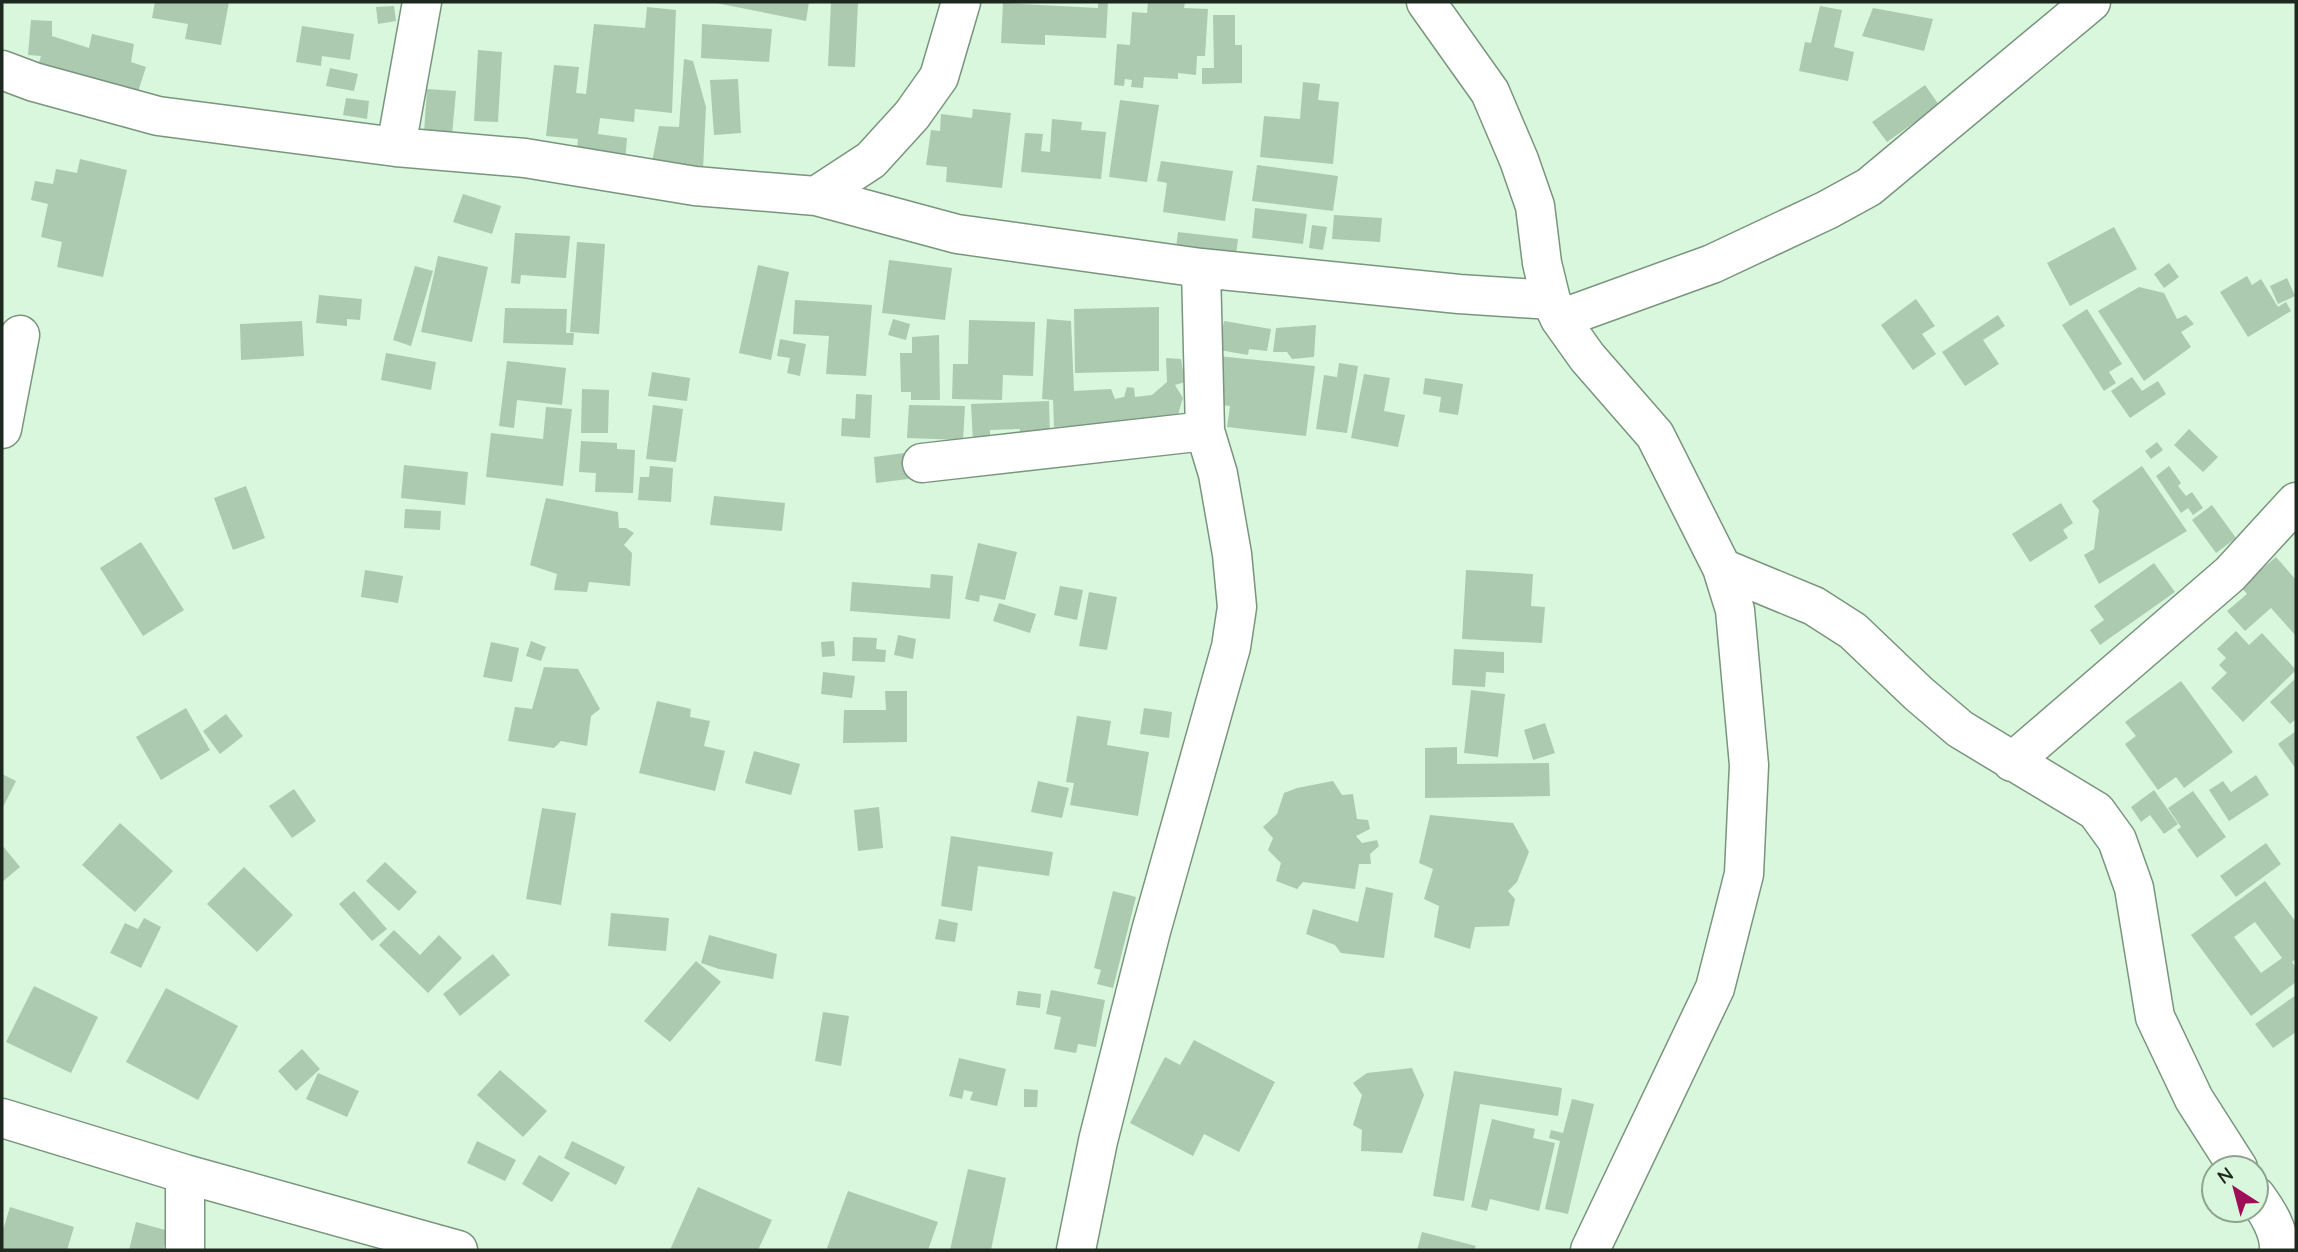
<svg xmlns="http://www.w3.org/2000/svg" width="2298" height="1252" viewBox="0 0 2298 1252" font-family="Quicksand,sans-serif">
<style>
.building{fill:#accaaf;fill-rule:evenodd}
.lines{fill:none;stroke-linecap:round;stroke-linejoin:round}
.minor-casing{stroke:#79957d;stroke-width:41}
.minor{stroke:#fff;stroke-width:38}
</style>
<rect width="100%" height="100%" fill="#d9f7dc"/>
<!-- building -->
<path class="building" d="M155 2H229L221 45 185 39 188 24 152 18Z
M711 2H809L806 21Z
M831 2H858L855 67 828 66Z
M1098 2H1108L1106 38 1045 35V45L1001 43 1003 3 1098 8Z
M1148 2H1185L1184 8 1208 9 1205 56H1197L1196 75 1178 73V79L1144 77 1143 88 1131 87 1132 80 1125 79 1124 86 1114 85 1117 44 1130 45 1132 12 1147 13Z
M394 6 396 21 378 24 376 7Z
M1820 6 1842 10 1834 47 1854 52 1848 81 1799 71 1805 42 1811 43Z
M647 7 676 10 672 113 635 109 634 122 600 118 598 134 627 138 625 164 576 159 578 139 546 136 554 65 579 67 576 93 586 94 594 24 645 28Z
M1873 8 1933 19 1924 51 1862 36Z
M1213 15H1235V45H1242V83L1202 84V68H1214Z
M31 20 52 21V36L89 48 92 34 134 44 131 62 146 67 135 101 37 69 41 56 28 55Z
M702 24 772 29 769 62 701 58Z
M302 26 354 34 350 60 322 56 321 66 296 62Z
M478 50 502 52 498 122 474 121Z
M684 59 693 61 706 107 703 170 652 162 659 126 679 127Z
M330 68 358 74 354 91 326 86Z
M738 79 741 133 714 135 710 80Z
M1303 82 1320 84 1318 100 1339 102 1333 164 1260 157 1264 116 1300 119Z
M1925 85 1939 105 1887 142 1872 122Z
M427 89 456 91 452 135 424 133Z
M346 98 369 101 367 119 343 115Z
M1120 100 1159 105 1147 182 1109 177Z
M973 109 1011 113 1002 188 946 182 947 167 926 165 931 130 940 131 941 114 972 118Z
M1052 119 1082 122 1081 130 1106 132 1101 179 1021 172 1025 133 1043 134 1041 151 1050 152Z
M80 159 127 170 103 277 57 267 62 242 41 237 48 204 31 200 35 181 53 184 56 169 77 173Z
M1161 161 1233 171 1225 221 1163 212 1167 183 1157 181Z
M1257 165 1338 176 1333 211 1252 201Z
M463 194 501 206 492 234 453 222Z
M1255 208 1307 214 1303 244 1252 238Z
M1334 215 1382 218 1380 242 1332 239Z
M1312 225 1327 227 1323 250 1309 248Z
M2114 227 2137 269 2070 306 2047 263Z
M1178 232 1238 239 1235 263 1175 256Z
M515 233 570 236 566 278 521 275 520 284 511 283Z
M577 242 605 244 599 334 570 332Z
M438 256 488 267 472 342 421 332Z
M889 260 952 268 945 320 882 313Z
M2169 263 2179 277 2164 288 2154 274Z
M758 265 789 272 771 360 739 353Z
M415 266 433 271 411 346 393 340Z
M2247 276 2252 285 2261 279 2278 307 2286 302 2291 311 2248 337 2220 292Z
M2287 278 2295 296 2278 304 2270 286Z
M2139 287 2164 293 2177 319 2186 315 2194 324 2181 332 2191 347 2144 381 2098 311Z
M319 295 362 299 360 320 347 319V326L316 323Z
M1916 299 1935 326 1922 334 1936 354 1913 370 1881 325Z
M795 300 872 305 866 376 826 374 829 336 793 334Z
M1159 307V371L1075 373 1074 309Z
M505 308 567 309 566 333H574L573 345 503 343Z
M2087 309 2122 364 2109 372 2116 383 2104 391 2062 325Z
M1998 315 2005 326 1983 340 1999 364 1965 386 1942 352Z
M893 319 910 324 906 340 888 335Z
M1047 319 1071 321 1074 391 1111 389 1115 399 1124 397 1127 387 1134 388 1135 397 1152 395 1167 382 1166 358 1181 359 1185 382 1175 385 1183 398 1176 421 1054 427 1053 400 1042 399Z
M969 320 1035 322 1033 376 1003 375 1002 400 952 399 953 364H968Z
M302 321 304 356 241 360 240 324Z
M1224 321 1271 329 1267 351 1249 349 1248 355 1219 350Z
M1316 325 1314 357 1292 359 1287 352H1273L1276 328Z
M939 335 940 400H911V392H901L900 353H912V337Z
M780 339 806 344 800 376 787 373 790 358 777 356Z
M386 353 436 362 431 390 381 380Z
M1218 356 1315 366 1306 436 1227 427 1230 406 1213 404Z
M507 361 566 368 562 405 517 400 514 428 499 426Z
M1339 363 1358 366 1347 433 1316 429 1324 375 1337 377Z
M652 372 690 378 687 401 648 396Z
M1364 374 1390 378 1384 411 1405 415 1398 447 1351 438Z
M2132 377 2142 391 2158 381 2166 394 2130 418 2111 391Z
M1425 378 1463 384 1458 415 1439 412 1441 397 1423 394Z
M582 389 609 390 608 433H581Z
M856 394 872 395 870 438 841 436 842 418 855 419Z
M1049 401 1050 437 1020 438V429L990 430V441L973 442 971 404Z
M653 405 683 409 676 462 646 459Z
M909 405 965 406 963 440 907 438Z
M546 407 572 409 563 486 486 477 491 433 543 439Z
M2189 429 2218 457 2203 472 2174 445Z
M581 441 617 443V449L635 450 633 493 595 492 596 473 579 472Z
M2157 442 2163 450 2151 459 2145 451Z
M912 452 916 478 876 483 874 457Z
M404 465 468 472 465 505 401 498Z
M650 466 673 468 671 502 638 500 640 477H649Z
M2142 466 2187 531 2099 584 2084 555 2094 549 2099 510 2092 501Z
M2169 466 2181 483 2178 486 2186 496 2192 492 2203 508 2193 515 2188 508 2181 513 2156 476Z
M246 486 265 538 233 550 214 498Z
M714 496 785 503 782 531 710 525Z
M546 498 618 512 619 528H626L634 533 624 545 632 553 630 586 589 582 587 592 554 590 557 574 530 565Z
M2061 503 2073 523 2063 530 2068 538 2030 562 2012 534Z
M2212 505 2236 538 2216 553 2192 520Z
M405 509 441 511 440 530 404 528Z
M141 542 184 610 143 636 100 568Z
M978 543 1017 552 1005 600 980 595 979 602 965 599Z
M2276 557 2296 580V636L2271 608 2245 631 2227 611 2247 594 2241 587Z
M2154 563 2175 592 2100 645 2090 630 2104 620 2094 606Z
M365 570 403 576 398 603 361 597Z
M1466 570 1533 574 1531 606 1545 607 1542 643 1462 639Z
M931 574 953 576 950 619 850 611 852 582 930 588Z
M1060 586 1083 590 1077 620 1054 615Z
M1089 592 1117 597 1107 650 1079 646Z
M999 603 1036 614 1030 633 993 621Z
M2236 631 2249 645 2262 633 2296 670 2243 722 2211 688 2227 673 2219 665 2226 658 2217 649Z
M898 635 916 639 913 659 894 655Z
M853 637 877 638 876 649 886 650 885 662 852 661Z
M531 641 546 647 541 661 526 656Z
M834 641 835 656 822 657 821 642Z
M491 642 519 648 512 682 483 677Z
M1454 649 1504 652V673L1486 672 1485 687 1452 685Z
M544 667 578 669 600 709 591 716 587 746 561 741 554 748 508 741 515 707 532 709Z
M823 672 855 676 852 698 821 694Z
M2296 678V719L2290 724 2270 702Z
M2181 681 2233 752 2184 788 2176 777 2158 790 2125 744 2136 736 2125 722Z
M1471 690 1505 694 1498 757 1464 753Z
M885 691H907V742L843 743 844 710H886Z
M657 701 691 709 690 717 710 721 704 746 725 751 715 791 639 773Z
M186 708 210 750 161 780 136 737Z
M1144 708 1172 712 1169 738 1140 734Z
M226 714 243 736 220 754 203 731Z
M1077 716 1111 721 1107 745 1149 752 1138 816 1070 805 1074 783 1066 782Z
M1545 723 1555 753 1533 760 1524 730Z
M2296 731V769L2278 744Z
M1457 747V764L1549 763 1550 796 1425 798V748Z
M754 751 800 764 791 795 745 783Z
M2 774 16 781 2 809Z
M2256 775 2269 795 2229 821 2209 790 2223 781 2231 792Z
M1038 781 1069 788 1062 818 1031 812Z
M1333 781 1342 795 1353 794 1357 819 1368 820 1370 829 1356 836 1362 843 1377 840 1379 846 1370 854 1371 864H1359L1355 889 1303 882 1297 889 1276 881 1281 863 1268 850 1273 838 1263 827 1277 814 1284 793 1297 788Z
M294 789 316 821 292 838 269 806Z
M2154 790 2178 824 2164 834 2150 815 2141 822 2131 807Z
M2193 791 2226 837 2197 858 2177 830 2181 827 2168 808Z
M879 807 883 848 858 851 854 810Z
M542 808 576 813 561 905 526 899Z
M1430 815 1513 823 1529 852 1517 882 1508 891 1515 899 1509 926 1475 927 1470 949 1434 937 1439 906 1424 899 1433 869 1419 863Z
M120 823 173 871 135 912 82 865Z
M951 836 1053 852 1049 876 978 866 972 911 941 906Z
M2266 843 2281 864 2236 897 2220 876Z
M2 845 20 867 2 882Z
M385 862 417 892 399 911 366 881Z
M244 867 293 915 257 952 207 904Z
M2265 881 2296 922V959L2292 962 2296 968V982L2251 1016 2191 935ZM2255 922 2282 958 2261 973 2234 937Z
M1366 887 1393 893 1384 958 1341 953 1335 945 1306 934 1313 909 1358 922Z
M354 891 387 929 372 941 339 904Z
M1113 891 1136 897 1113 988 1097 984 1101 970 1094 968Z
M611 913 669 918 666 951 608 946Z
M144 918 161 927 141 968 110 953 125 923 138 929Z
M939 919 958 923 955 942 935 939Z
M394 930 420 955 439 935 462 958 428 993 379 945Z
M709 935 777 954 773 979 719 969 701 963Z
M493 954 510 975 460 1016 443 994Z
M696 961 721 982 670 1042 644 1021Z
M34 986 98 1017 71 1073 6 1042Z
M166 988 238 1026 198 1100 126 1062Z
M1051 990 1105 1000 1096 1047 1078 1044 1076 1053 1054 1049 1061 1017 1046 1014Z
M1018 991 1041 994 1040 1008 1016 1005Z
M2296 995V1032L2273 1048 2255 1024Z
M823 1012 849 1016 841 1066 815 1061Z
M1194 1040 1275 1082 1239 1152 1204 1134 1193 1156 1130 1123 1165 1057 1180 1065Z
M302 1049 320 1069 296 1091 278 1071Z
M959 1058 1006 1069 997 1106 970 1100 973 1092 964 1090 962 1099 949 1096Z
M1412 1068 1424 1095 1402 1153 1361 1151 1362 1130 1353 1125 1362 1095 1353 1083 1367 1073Z
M500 1070 547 1111 523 1137 477 1095Z
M1454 1071 1562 1088 1558 1116 1480 1104 1464 1201 1433 1196Z
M318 1073 359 1091 347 1117 306 1099Z
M1024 1089 1038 1090 1037 1107H1024Z
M1572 1099 1594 1104 1568 1214 1545 1209 1560 1141 1549 1138 1551 1130 1563 1133Z
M1492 1119 1535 1129 1533 1138 1555 1143 1539 1211 1490 1199 1487 1211 1471 1207Z
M477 1141 516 1160 505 1181 467 1163Z
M572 1141 625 1167 616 1185 564 1158Z
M539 1155 570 1173 552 1202 522 1184Z
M968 1169 1006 1178 991 1250H950Z
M698 1187 772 1220 758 1250H670Z
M848 1191 938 1222 928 1250H834L827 1248Z
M10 1207 74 1227 67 1250H2V1233Z
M136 1222 169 1231 163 1250H129Z
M1422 1232 1476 1246 1474 1250H1417Z"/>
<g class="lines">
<defs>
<path id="minor" d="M1426 2 1490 92 1519 160 1535 206 1542 263 1551 300 1560 319 1587 357 1655 435 1722 568 1735 610 1749 765 1744 874 1715 988 1590 1250
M2 70 34 82 158 116 396 147 525 158 695 186 816 196 957 234 1201 268 1459 294 1551 300
M396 147 422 2
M816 196 871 160 912 115 939 77 961 2
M1560 319 1712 264 1827 210 1869 187 2091 2
M2 429 20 335
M922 463 1205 431
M1722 568 1814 606 1853 631 1919 694 1960 729 2096 811 2117 840 2134 888 2155 1017 2194 1099 2238 1168
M2012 762 2230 574 2296 502
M2 1118 185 1174 458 1250
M2256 1196C2267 1211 2280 1231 2279 1250
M185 1250V1174
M1076 1250 1098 1141 1151 931 1231 647 1237 607 1232 554 1218 474 1205 431 1201 268"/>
</defs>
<!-- minor casing -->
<use href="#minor" class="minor-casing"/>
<!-- minor -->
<use href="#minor" class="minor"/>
</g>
<!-- border -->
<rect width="2298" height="1252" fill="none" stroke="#1d281e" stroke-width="7"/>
<!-- north arrow -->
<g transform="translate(2235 1189) rotate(324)"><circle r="33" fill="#d9f7dc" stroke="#8ea490" stroke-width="2"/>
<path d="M0-5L12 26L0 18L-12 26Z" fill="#9f0e57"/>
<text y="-10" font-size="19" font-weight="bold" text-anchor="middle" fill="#1d281e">N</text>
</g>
</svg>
